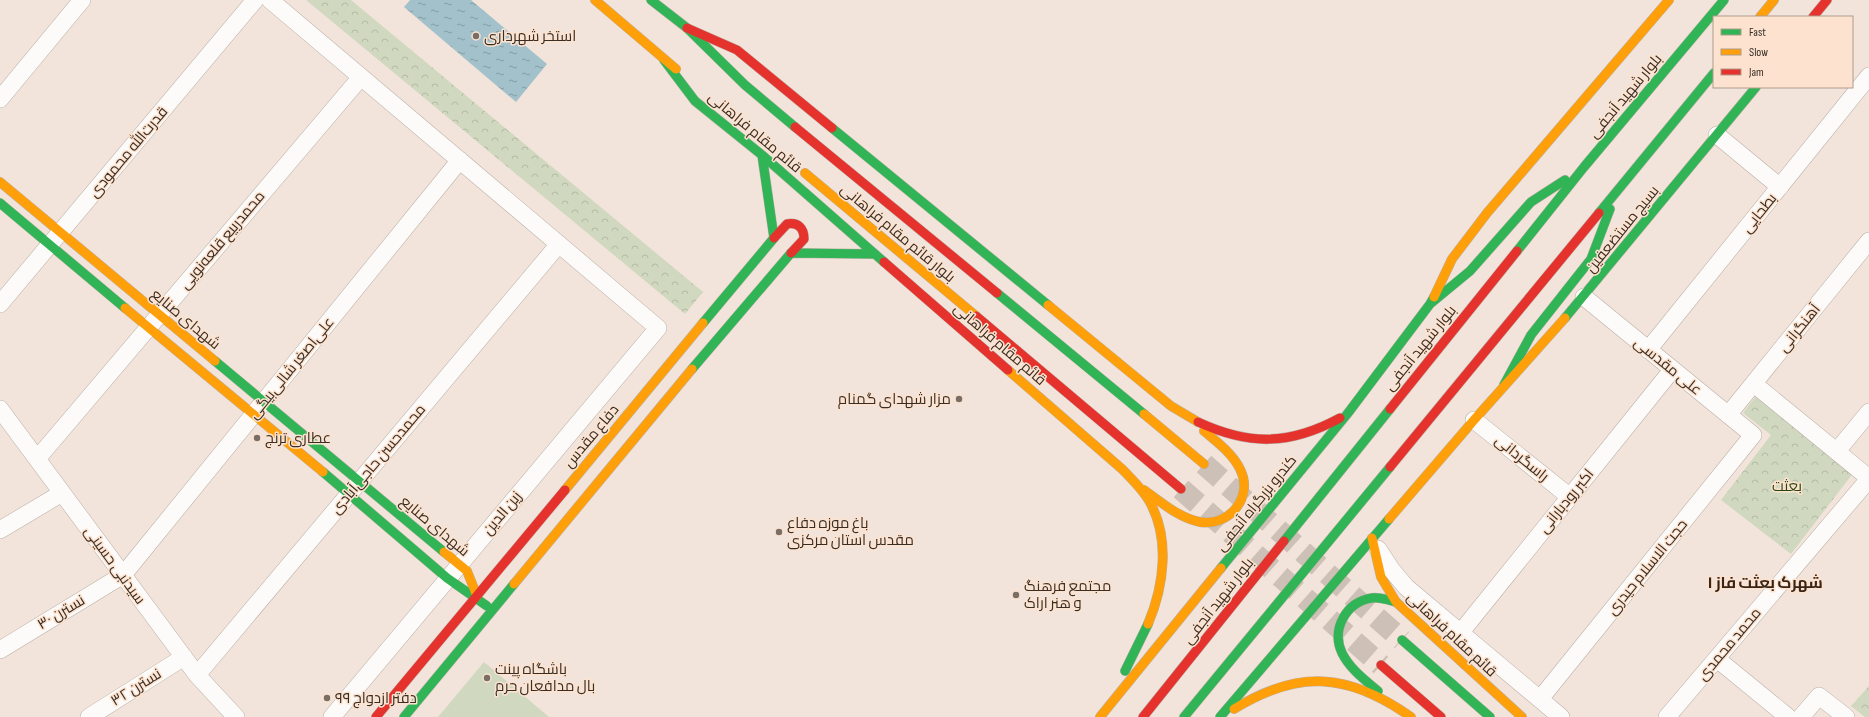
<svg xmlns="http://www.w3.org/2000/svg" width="1869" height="717" viewBox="0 0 1869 717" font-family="'Sofia Sans Condensed',Cairo,sans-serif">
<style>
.grass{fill:#d1d8c0}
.park{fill:url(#park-crowns)}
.water{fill:url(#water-ripples)}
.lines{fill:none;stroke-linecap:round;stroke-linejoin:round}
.secondary-tunnel{stroke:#cdc0b6;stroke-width:22;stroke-dasharray:22 11;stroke-linecap:butt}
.street-casing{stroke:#b9afa7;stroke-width:18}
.fast-casing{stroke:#b9afa7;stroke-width:10}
.slow-casing{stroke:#b9afa7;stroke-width:10}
.jam-casing{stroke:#b9afa7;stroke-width:10}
.street{stroke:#fdfbf9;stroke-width:17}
.fast{stroke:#30b455;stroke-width:9}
.slow{stroke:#ff9f0a;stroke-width:9}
.jam{stroke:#e5322d;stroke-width:9}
.poi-dot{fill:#796e65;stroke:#fde3cf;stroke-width:1.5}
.labels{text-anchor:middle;stroke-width:3;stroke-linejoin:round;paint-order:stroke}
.poi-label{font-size:15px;fill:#382e26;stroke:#fde3cf;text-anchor:start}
.street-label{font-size:15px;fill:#382e26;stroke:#fde3cf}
.park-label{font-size:15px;fill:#264610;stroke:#fde3cf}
.neighbourhood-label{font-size:16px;font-weight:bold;fill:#382515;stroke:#fde3cf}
</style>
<defs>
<pattern id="park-crowns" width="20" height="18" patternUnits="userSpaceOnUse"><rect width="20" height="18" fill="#d1d8c0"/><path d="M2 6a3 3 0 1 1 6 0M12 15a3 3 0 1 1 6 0" fill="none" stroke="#b4baa5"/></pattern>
<pattern id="water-ripples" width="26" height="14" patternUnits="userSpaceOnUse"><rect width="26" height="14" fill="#a2c1cb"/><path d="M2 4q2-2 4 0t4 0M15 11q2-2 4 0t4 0" fill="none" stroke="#859da5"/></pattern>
</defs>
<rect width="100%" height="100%" fill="#f2e4da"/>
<!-- grass -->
<path class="grass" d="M484 662 549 717H438Z"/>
<!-- park -->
<path class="park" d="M306 0H351L703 292 685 314Z
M1756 396 1854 472 1791 554 1721 500 1771 435 1743 413Z
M1869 686V717H1865L1851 706Z"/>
<!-- water -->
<path class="water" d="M410 0H471L547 64 516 102 404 7Z"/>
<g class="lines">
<!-- secondary-tunnel -->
<path class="secondary-tunnel" d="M1204 464 1402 640
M1181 489 1381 665"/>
<defs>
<path id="street" d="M270 0 658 328 332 717
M0 99 82 0
M1717 135 1780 187
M0 304 255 0
M1648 350 1869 76
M1754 384 1869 478
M0 409 197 675 236 717
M1728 415 1869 241
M1474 420 1570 497
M1837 451 1869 412
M37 459 361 77
M0 530 62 493
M1378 549 1391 569 1406 587 1561 717
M1461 632 1672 370
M0 650 123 575 460 160
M1717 659 1788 717
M197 675 559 244
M1540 699 1753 435 1584 297
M89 717 184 657
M1667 717 1869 479
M1801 717 1819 696 1846 717"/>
<path id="fast" d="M651 0 687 28 745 85 795 127
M664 60 695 101 762 155 884 262
M832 128 1048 305
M0 203 125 308
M1599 213 1714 73
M1517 251 1584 167 1724 0
M997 293 1144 414
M1430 304 1470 271 1531 202 1565 180
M1565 318 1756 87
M703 323 774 238 762 155
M215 361 444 552
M692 369 791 253 875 254
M1504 385 1531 335 1591 259 1610 209
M323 472 447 578 487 606
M1284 541 1390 409
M1221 568 1348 413 1430 304 1434 297
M1402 640 1490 717
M1125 671 1148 624
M1378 691C1365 680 1350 669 1342 653 1331 629 1346 602 1372 598 1380 597 1388 600 1396 602
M404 717 514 584
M1184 717 1390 467
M1220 717 1389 519"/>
<path id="slow" d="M595 0 676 69
M1760 17 1774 0
M805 173 976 316
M0 182 215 361
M1434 297 1452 259 1487 213 1669 0
M1048 305 1171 406 1198 422
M125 308 323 472
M1008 370 1122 469C1131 478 1141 488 1148 499 1171 537 1164 586 1148 624
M1144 414 1204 464
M565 490 703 323
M1144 490C1161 502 1179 518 1200 522 1230 527 1254 496 1240 469 1232 453 1217 442 1204 431
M1389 519 1474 420 1565 318
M1372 538 1381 577 1396 602 1522 717
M444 552 467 571 477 596
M514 584 692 369
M1234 709C1299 669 1349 673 1411 717
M1100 717 1221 568"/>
<path id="jam" d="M1813 17 1827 0
M687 28 737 50 832 128
M795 127 997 293
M774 238 787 224C798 222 804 228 804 239L791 253
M884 262 1008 370
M976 316 1181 489
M1390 409 1517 251
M1198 422C1250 446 1290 445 1340 418
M1390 467 1599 213
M1381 665 1441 717
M376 717 565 490
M1143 717 1284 541"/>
</defs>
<!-- street casing -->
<use href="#street" class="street-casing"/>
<!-- fast casing -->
<use href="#fast" class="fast-casing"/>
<!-- slow casing -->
<use href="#slow" class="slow-casing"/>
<!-- jam casing -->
<use href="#jam" class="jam-casing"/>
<!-- street -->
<use href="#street" class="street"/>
<!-- fast -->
<use href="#fast" class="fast"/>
<!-- slow -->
<use href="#slow" class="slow"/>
<!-- jam -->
<use href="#jam" class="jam"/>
</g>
<!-- markers -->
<g class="poi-dot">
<circle cx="476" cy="36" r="4"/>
<circle cx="959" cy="399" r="4"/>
<circle cx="257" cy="438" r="4"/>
<circle cx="779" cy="532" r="4"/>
<circle cx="1016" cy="595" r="4"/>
<circle cx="487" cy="678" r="4"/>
<circle cx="327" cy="698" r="4"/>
</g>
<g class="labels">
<!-- poi labels -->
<g class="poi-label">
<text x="484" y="41">استخر شهرداری</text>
<text x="951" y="404" text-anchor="end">مزار شهدای گمنام</text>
<text x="265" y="443">عطاری ترنج</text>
<text x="787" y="528">باغ موزه دفاع<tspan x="787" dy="17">مقدس استان مرکزی</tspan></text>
<text x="1024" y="591">مجتمع فرهنگ<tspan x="1024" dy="17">و هنر اراک</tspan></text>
<text x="495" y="674">باشگاه پینت<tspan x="495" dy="17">بال مدافعان حرم</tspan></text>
<text x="335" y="703">دفتر ازدواج ۹۹</text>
</g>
<!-- street labels -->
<g class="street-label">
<text transform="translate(1625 96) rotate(-50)" y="5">بلوار شهید آنجفی</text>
<text transform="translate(755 132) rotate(40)" y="5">قائم مقام فراهانی</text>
<text transform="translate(128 152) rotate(-50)" y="5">قدرت‌الله محمودی</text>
<text transform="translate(1759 213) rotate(-51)" y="5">بطحایی</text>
<text transform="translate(1622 229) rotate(-51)" y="5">بسیج مستضعفین</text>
<text transform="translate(898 233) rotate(40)" y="5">بلوار قائم مقام فراهانی</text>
<text transform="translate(222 240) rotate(-50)" y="5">محمدربیع قلعه‌نویی</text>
<text transform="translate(186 319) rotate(40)" y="5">شهدای صنایع</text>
<text transform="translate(1799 328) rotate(-51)" y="5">آهنگرانی</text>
<text transform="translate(1000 344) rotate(41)" y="5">قائم مقام فراهانی</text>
<text transform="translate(1420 348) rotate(-51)" y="5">بلوار شهید آنجفی</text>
<text transform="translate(1668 366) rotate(39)" y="5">علی مقدسی</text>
<text transform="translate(291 368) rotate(-51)" y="5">علی‌اصغر شالی‌بیگی</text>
<text transform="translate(591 436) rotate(-50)" y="5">دفاع مقدس</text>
<text transform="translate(1522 458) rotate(39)" y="5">راسگردانی</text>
<text transform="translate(378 459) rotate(-50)" y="5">محمدحسن حاجی‌آبادی</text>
<text transform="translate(1566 501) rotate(-51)" y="5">اکبر رودبارانی</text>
<text transform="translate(1256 503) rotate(-51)" y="5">کندرو بزرگراه آنجفی</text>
<text transform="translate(502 513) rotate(-50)" y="5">زین الدین</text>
<text transform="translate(435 526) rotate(40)" y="5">شهدای صنایع</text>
<text transform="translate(115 565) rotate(54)" y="5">سیدنبی حسینی</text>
<text transform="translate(1647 567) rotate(-51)" y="5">حجت الاسلام حیدری</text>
<text transform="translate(1218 601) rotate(-52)" y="5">بلوار شهید آنجفی</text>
<text transform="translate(61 612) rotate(-31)" y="5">نسترن ۳۰</text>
<text transform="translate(1452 634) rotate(43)" y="5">قائم مقام فراهانی</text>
<text transform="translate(1729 644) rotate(-50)" y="5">محمد محمدی</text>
<text transform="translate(136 687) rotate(-32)" y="5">نسترن ۳۲</text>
</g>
<!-- park labels -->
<g class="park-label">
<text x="1787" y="491">بعثت</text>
</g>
<!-- neighbourhood labels -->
<g class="neighbourhood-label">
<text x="1765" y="588">شهرک بعثت فاز ۱</text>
</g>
</g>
<!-- legend -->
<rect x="1713" y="16" width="140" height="72" fill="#fde3cf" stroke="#ae9b8b"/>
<rect x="1721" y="29" width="20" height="6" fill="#30b455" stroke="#ae9b8b"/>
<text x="1749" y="36" font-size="12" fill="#382e26">Fast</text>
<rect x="1721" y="49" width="20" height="6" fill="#ff9f0a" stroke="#ae9b8b"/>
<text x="1749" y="56" font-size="12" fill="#382e26">Slow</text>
<rect x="1721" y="69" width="20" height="6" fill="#e5322d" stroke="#ae9b8b"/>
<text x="1749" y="76" font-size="12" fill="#382e26">Jam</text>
</svg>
